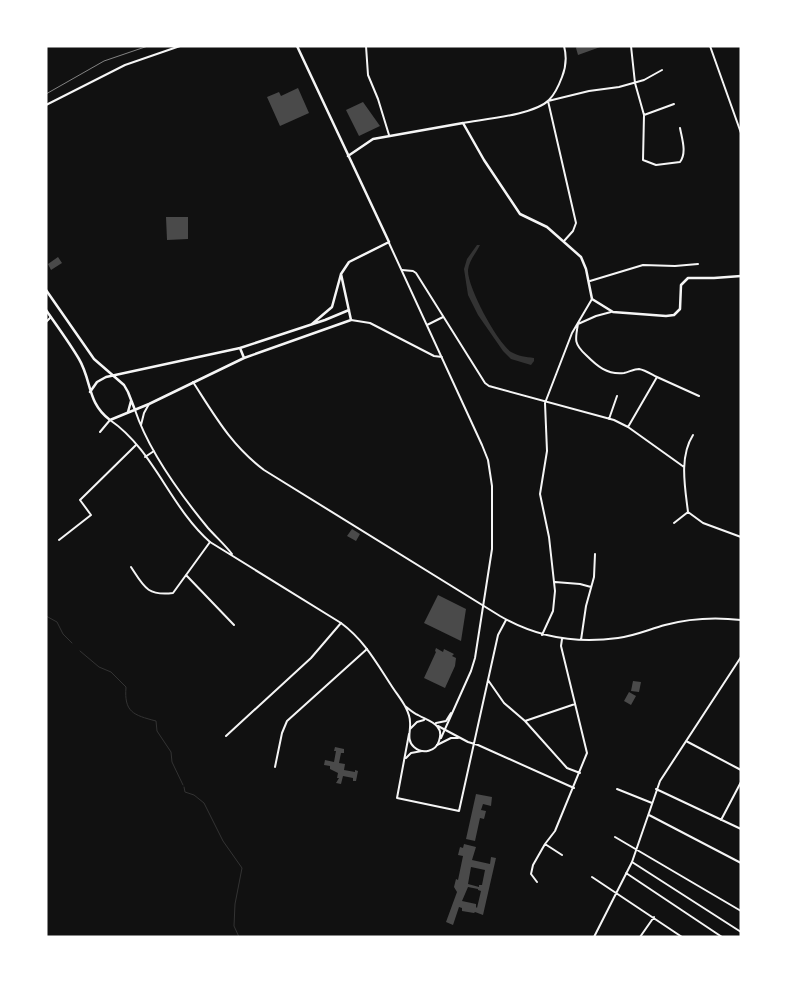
<svg xmlns="http://www.w3.org/2000/svg" width="787" height="983" viewBox="0 0 787 983" font-family="Manrope,sans-serif">
<style>
.water{fill:#333}
.lines{fill:none;stroke-linecap:round;stroke-linejoin:round}
.stream{stroke:#333;stroke-width:1}
.building{fill:#4a4a4a;fill-rule:evenodd}
.path{stroke:#f5f5f5;stroke-width:0.5}
.minor{stroke:#f5f5f5;stroke-width:2}
.tertiary{stroke:#f5f5f5;stroke-width:2}
.secondary{stroke:#f5f5f5;stroke-width:2.5}
</style>
<rect width="100%" height="100%" fill="#111"/>
<!-- water -->
<path class="water" d="M477 245H480C476 253 469 261 468 270 467 287 497 342 511 352 518 356 526 357 534 358V361L531 365 511 359 503 351 478 315 468 295 464 269 467 259Z"/>
<g class="lines">
<!-- stream -->
<path class="stream" d="M46 616 57 622 63 634 72 643
M80 651 99 667 111 672 126 687C124 712 133 715 156 721L157 731 171 752 172 762 183 785
M184 787 185 792 194 795 204 803 223 841 242 868 235 904 234 926 239 937"/>
</g>
<!-- building -->
<path class="building" d="M577 46H603L578 55 576 48Z
M298 88 309 113 280 126 267 97 279 92 281 96Z
M363 102 380 126 359 136 346 110Z
M166 217H188V239L167 240Z
M58 257 62 263 51 270 48 264Z
M352 529 360 534 356 541 347 536Z
M438 595 466 609 461 641 424 623Z
M436 648 443 652 444 649 454 654 452 656 456 658 455 666 445 688 424 678 436 652 435 651Z
M633 681 641 682 639 692 631 691Z
M629 692 636 696 631 705 624 701Z
M335 747 344 749V753H341L339 763 345 764 344 770 355 772V770L358 771 356 781H353V778L343 776 341 784 336 783 339 778H337L338 773 330 769V766L324 765 325 760 334 762 336 751H334Z
M476 794 492 797 491 806 483 804 481 810 486 811 484 819 480 818 475 841 466 839Z
M464 844 476 847 472 860 490 864 491 857 496 858 483 915 475 912 474 913 462 911V908L459 907 453 925 446 922 457 892 454 887 456 879 458 880 463 856 458 855 460 847 463 848ZM471 867 485 870 482 885H479V887L468 884ZM468 887 478 889V890L481 891 477 908 476 907V904L462 901Z"/>
<g class="lines">
<!-- path -->
<path class="path" d="M46 48 48 46
M46 94 104 61 148 46"/>
<!-- minor -->
<path class="minor" d="M366 46 368 75 378 99 389 135
M631 46 635 83 644 115 643 160 656 165 680 162C687 153 682 139 680 128
M710 46 741 133
M644 115 674 104
M463 123C485 119 534 115 549 100 555 94 559 85 562 77 566 67 567 57 564 46
M564 241 573 231 576 223 548 101 589 91 619 87 644 80 662 70
M402 270 413 271 416 273 485 383 489 386 614 420 628 427 684 467
M590 281 643 265 675 266 698 264
M611 312 596 316 578 324C575 340 574 344 586 355 597 366 607 375 624 373 629 372 634 369 639 369 645 370 651 374 657 377
M46 322 51 317
M427 325 443 317
M193 382C215 416 231 445 264 470L500 616C536 637 576 644 618 638 634 636 650 629 665 625 691 618 715 617 741 620
M609 419 617 396
M628 427 657 377 699 396
M688 512 703 523 741 537
M674 523 688 512C685 487 679 457 693 435
M59 540 91 515 80 500 136 445
M131 567C144 587 147 596 173 593L210 542
M186 575 234 625
M555 582 580 584 591 587
M542 635 553 611 555 591 549 537 540 494 547 451 545 403 572 333 592 299
M581 640 586 606 594 577 595 554
M488 680 504 703 525 721 567 768 580 773
M525 721 575 704
M438 726 468 742 478 745 574 788
M409 734 397 798 459 811 498 635 506 620
M226 736 311 658 341 623
M686 741 741 770
M437 745 451 738H458
M406 758 411 753 422 751
M275 767 282 733 287 721 367 649
M617 789 652 803
M656 789 741 829
M649 815 741 863
M721 820 741 782
M615 837 741 911
M545 844 562 855
M632 862 741 932
M626 873 722 937
M592 877 682 937
M537 882 531 874 533 865 545 844 555 831 587 753 561 646 562 639
M594 937 632 862 660 781 741 657
M640 937 654 917"/>
<!-- tertiary -->
<path class="tertiary" d="M46 105 125 65 180 46
M389 243 482 445 488 460 492 486V549L475 658 471 671 441 738
M351 320 370 323 434 356 442 357
M135 410C149 452 180 494 208 528 216 537 225 545 232 554
M141 425 144 413 149 404
M100 432 110 420C154 450 170 507 210 542L341 623C364 640 376 662 391 685 396 693 402 700 406 708 408 712 410 717 410 722 411 731 406 740 414 747 423 755 436 751 439 741 445 724 428 721 418 715 413 713 409 709 405 706
M145 457 154 451
M436 723 446 721 451 713
M410 729 417 722 424 720"/>
<!-- secondary -->
<path class="secondary" d="M297 46 389 242 349 262 341 274 332 307 312 324
M348 156 373 139 463 123 484 160 520 214 547 227 581 257 586 269 592 299 613 312 666 316 674 315 680 309 681 285 688 278H714L741 276
M46 290 94 359 124 385 128 392 135 410
M46 310C57 326 69 342 79 359 92 381 87 403 110 420L149 404 244 358 351 320 341 274
M240 348 244 358
M90 392 97 382 106 377 240 348 325 320 349 310
M128 412 131 401"/>
</g>
<!-- border -->
<rect width="787" height="983" fill="none" stroke="#ffffff" stroke-width="95"/>
</svg>
